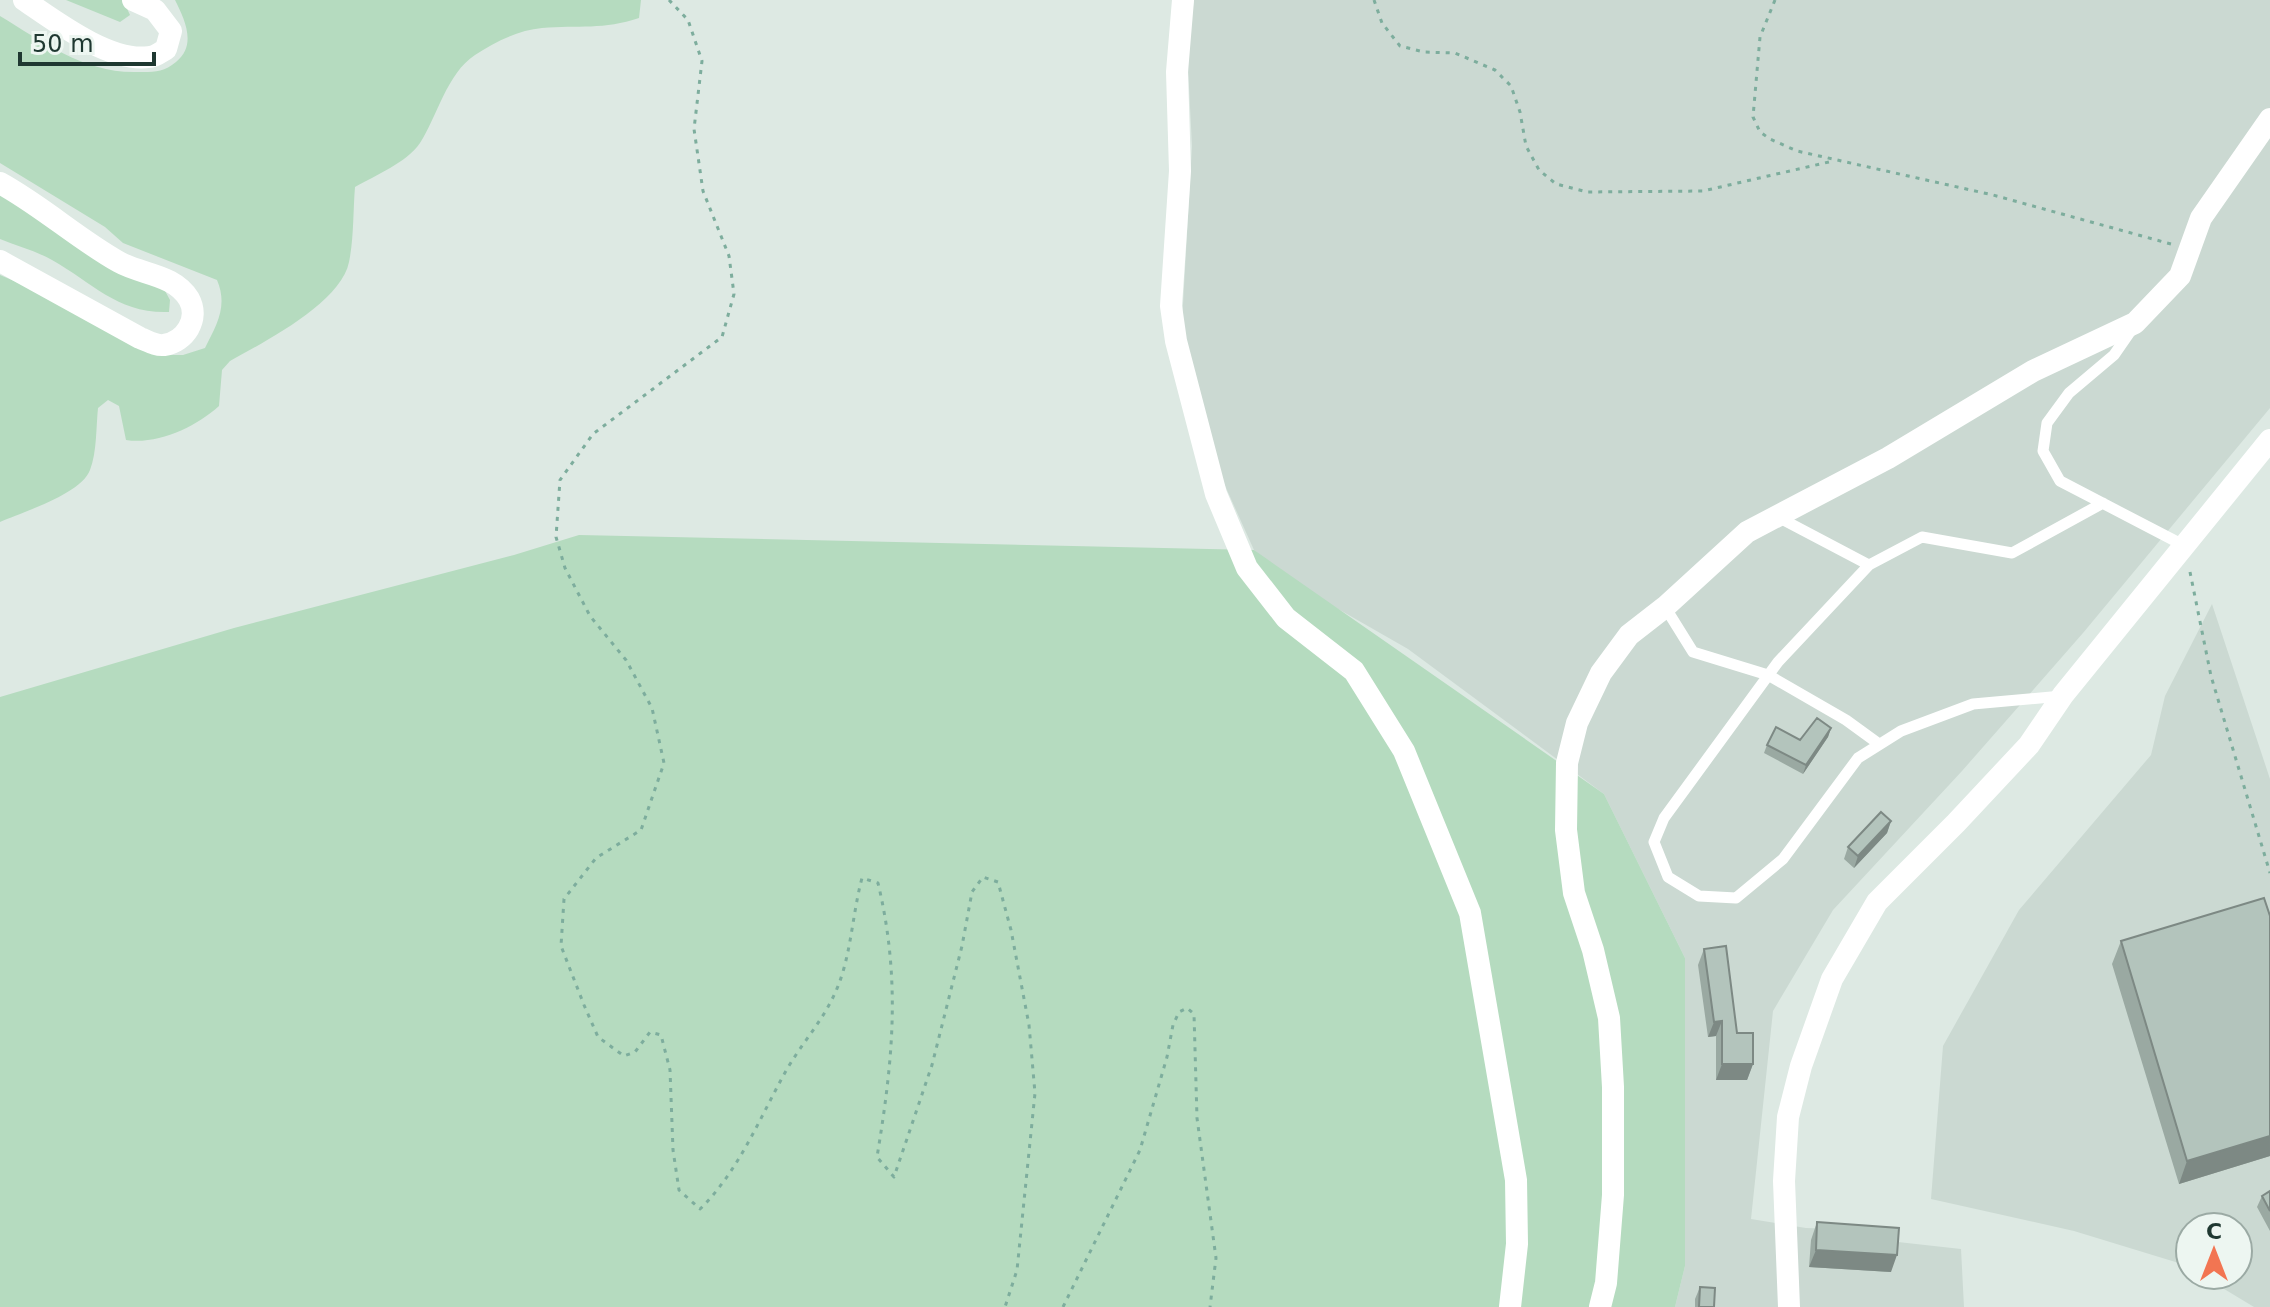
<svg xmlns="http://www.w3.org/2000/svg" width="2270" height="1307" viewBox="0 0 2270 1307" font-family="'DejaVu Sans',sans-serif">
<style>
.built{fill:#cbd9d2}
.green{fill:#b5dbbf}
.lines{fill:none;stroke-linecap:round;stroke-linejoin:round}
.path{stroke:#7dad9d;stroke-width:3;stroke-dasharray:4 6;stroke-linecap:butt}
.service{stroke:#fff;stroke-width:11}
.minor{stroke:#fff;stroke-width:22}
.wall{fill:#9aa9a2}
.shaded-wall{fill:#7d8984}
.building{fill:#b3c4bc;stroke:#7d8984;stroke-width:2}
</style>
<rect width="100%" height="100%" fill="#dde9e3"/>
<!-- built -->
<path class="built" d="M1194 0H2270V408L2083 633 1962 771 1833 910 1773 1011 1751 1219 1806 1228 1899 1231 1898 1242 1961 1249 1964 1307H1675L1685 1266V958L1604 794 1408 649 1291 582 1254 550 1213 459 1182 322 1192 146 1187 48Z
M2212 604 2270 779V1307H2254L2201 1275H2238V1227H2190V1268L2182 1264 2074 1231 1931 1199 1943 1046 2019 910 2151 755 2165 696Z"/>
<!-- green -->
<path class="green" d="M66 0H123L130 15 120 22Z
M175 0H641L639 18C604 30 578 25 542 28 519 30 494 42 475 55 447 73 437 117 420 143 406 163 376 175 355 187 353 211 354 238 349 262 341 303 264 342 230 361L222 370 219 406C196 427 157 445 126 440L119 406 108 400 98 408C96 427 97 452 90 470 81 494 23 512 0 522V275L76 307 158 355H183L205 348C217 324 228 306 217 280L123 243 105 227 0 163V16C43 42 84 73 136 72 153 72 163 73 176 62 197 45 185 20 175 0Z
M0 193 164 289 170 300 169 312C118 314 93 283 52 260 36 251 17 246 0 239Z
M579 535 1254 550 1604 794 1685 958V1266L1675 1307H0V697L234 628 514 555Z"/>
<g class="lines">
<!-- path -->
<path class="path" d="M669 0 688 20 702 61 694 129 703 191 729 256 734 294 722 337 593 434 560 480 556 537 565 568 590 616 626 660 652 708 664 763 641 830 596 858 564 899 561 946 584 1005 598 1037 624 1056 635 1052 650 1032 661 1035 670 1070 673 1150 679 1190 700 1209C739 1171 760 1117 787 1069 809 1032 832 1012 844 968 852 939 854 908 862 878L878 883C901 980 893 1060 877 1157L894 1177 932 1065 962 946 972 892 983 877 998 882 1011 930 1029 1025 1035 1093 1017 1270 1005 1307
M1374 0 1382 23 1400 46 1424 52 1455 53 1495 70 1511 86 1520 112 1526 146 1539 170 1556 184 1587 192 1703 191 1833 161
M1775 0 1760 37 1753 117 1760 132 1770 139 1797 151 1993 195 2171 244
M2190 572 2211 676 2270 873
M1063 1307 1140 1150 1167 1057 1173 1025 1179 1012 1187 1008 1194 1014 1197 1118 1216 1258 1210 1307"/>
<!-- service -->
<path class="service" d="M2132 329 2114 355 2069 393 2047 423 2043 451 2060 481 2185 546
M1778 517 1869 565
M1665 607 1693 652 1768 675 1846 720 1879 744
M2062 696 1973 704 1901 731 1858 758 1783 859 1736 898 1699 896 1668 877 1654 842 1664 818 1778 662 1869 565 1922 537 2012 553 2103 503"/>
<!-- minor -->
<path class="minor" d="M24 0C55 21 110 63 149 57 155 57 161 52 166 49L171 31 155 10 133 0
M1183 0 1177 72 1180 171 1171 306 1176 341 1216 494 1247 568 1286 618 1354 671 1404 751 1470 913 1516 1180 1517 1244 1510 1307
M0 183C42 206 78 239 119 262 142 275 174 274 189 299 200 319 185 342 164 345 156 346 148 341 140 338L0 261
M1600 1307 1606 1283 1613 1195V1087L1609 1018 1593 950 1574 893 1566 830 1567 763 1577 723 1601 673 1629 635 1665 607 1747 532 1888 458 2033 371 2135 323 2180 276 2201 218 2270 119
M1789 1307 1784 1181 1788 1117 1801 1066 1832 979 1877 902 1956 823 2029 745 2063 695 2270 440"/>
</g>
<!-- wall -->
<path class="wall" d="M1831 728 1828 737 1803 774 1764 753 1767 745 1800 740Z
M1891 821 1887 833 1854 868 1844 859 1848 847Z
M2270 916V1156L2179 1184 2112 964 2121 941Z
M1704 949 1737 1033 1753 1064 1747 1080H1716V1036L1708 1037 1698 965Z
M2270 1191V1231L2257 1207 2262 1196Z
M1817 1222 1891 1272 1809 1267 1811 1240Z
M1700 1287 1714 1307H1695V1299Z"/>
<!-- shaded-wall -->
<path class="shaded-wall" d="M1831 728 1828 737 1803 774 1806 765Z
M1891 821 1887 833 1854 868 1858 856Z
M1722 1021 1716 1036 1708 1037 1714 1022Z
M1722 1064H1753L1747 1080H1716Z
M2270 1136V1156L2179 1184 2187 1161Z
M1816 1250 1897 1255 1891 1272 1809 1267Z"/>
<!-- building -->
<path class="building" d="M1817 718 1831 728 1806 765 1767 745 1776 727 1800 740Z
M1881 812 1891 821 1858 856 1848 847Z
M2264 898 2270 916V1136L2187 1161 2121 941Z
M1726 946 1737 1033H1753V1064H1722V1021L1714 1022 1704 949Z
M2270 1191V1211L2262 1196Z
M1817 1222 1899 1228 1897 1255 1816 1250Z
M1700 1287 1715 1288 1714 1307H1699Z"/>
<!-- north arrow -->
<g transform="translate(2214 1251)"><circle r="38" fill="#edf6f1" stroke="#9baaa4" stroke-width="2"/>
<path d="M0-6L14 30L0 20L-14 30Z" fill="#f27552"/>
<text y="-12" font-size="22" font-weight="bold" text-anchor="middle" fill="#1f3831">С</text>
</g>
<!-- scale -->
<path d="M20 52v12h134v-12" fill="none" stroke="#1f3831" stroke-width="4"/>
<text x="32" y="52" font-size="24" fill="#1f3831" stroke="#edf6f1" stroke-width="6" paint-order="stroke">50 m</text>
</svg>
